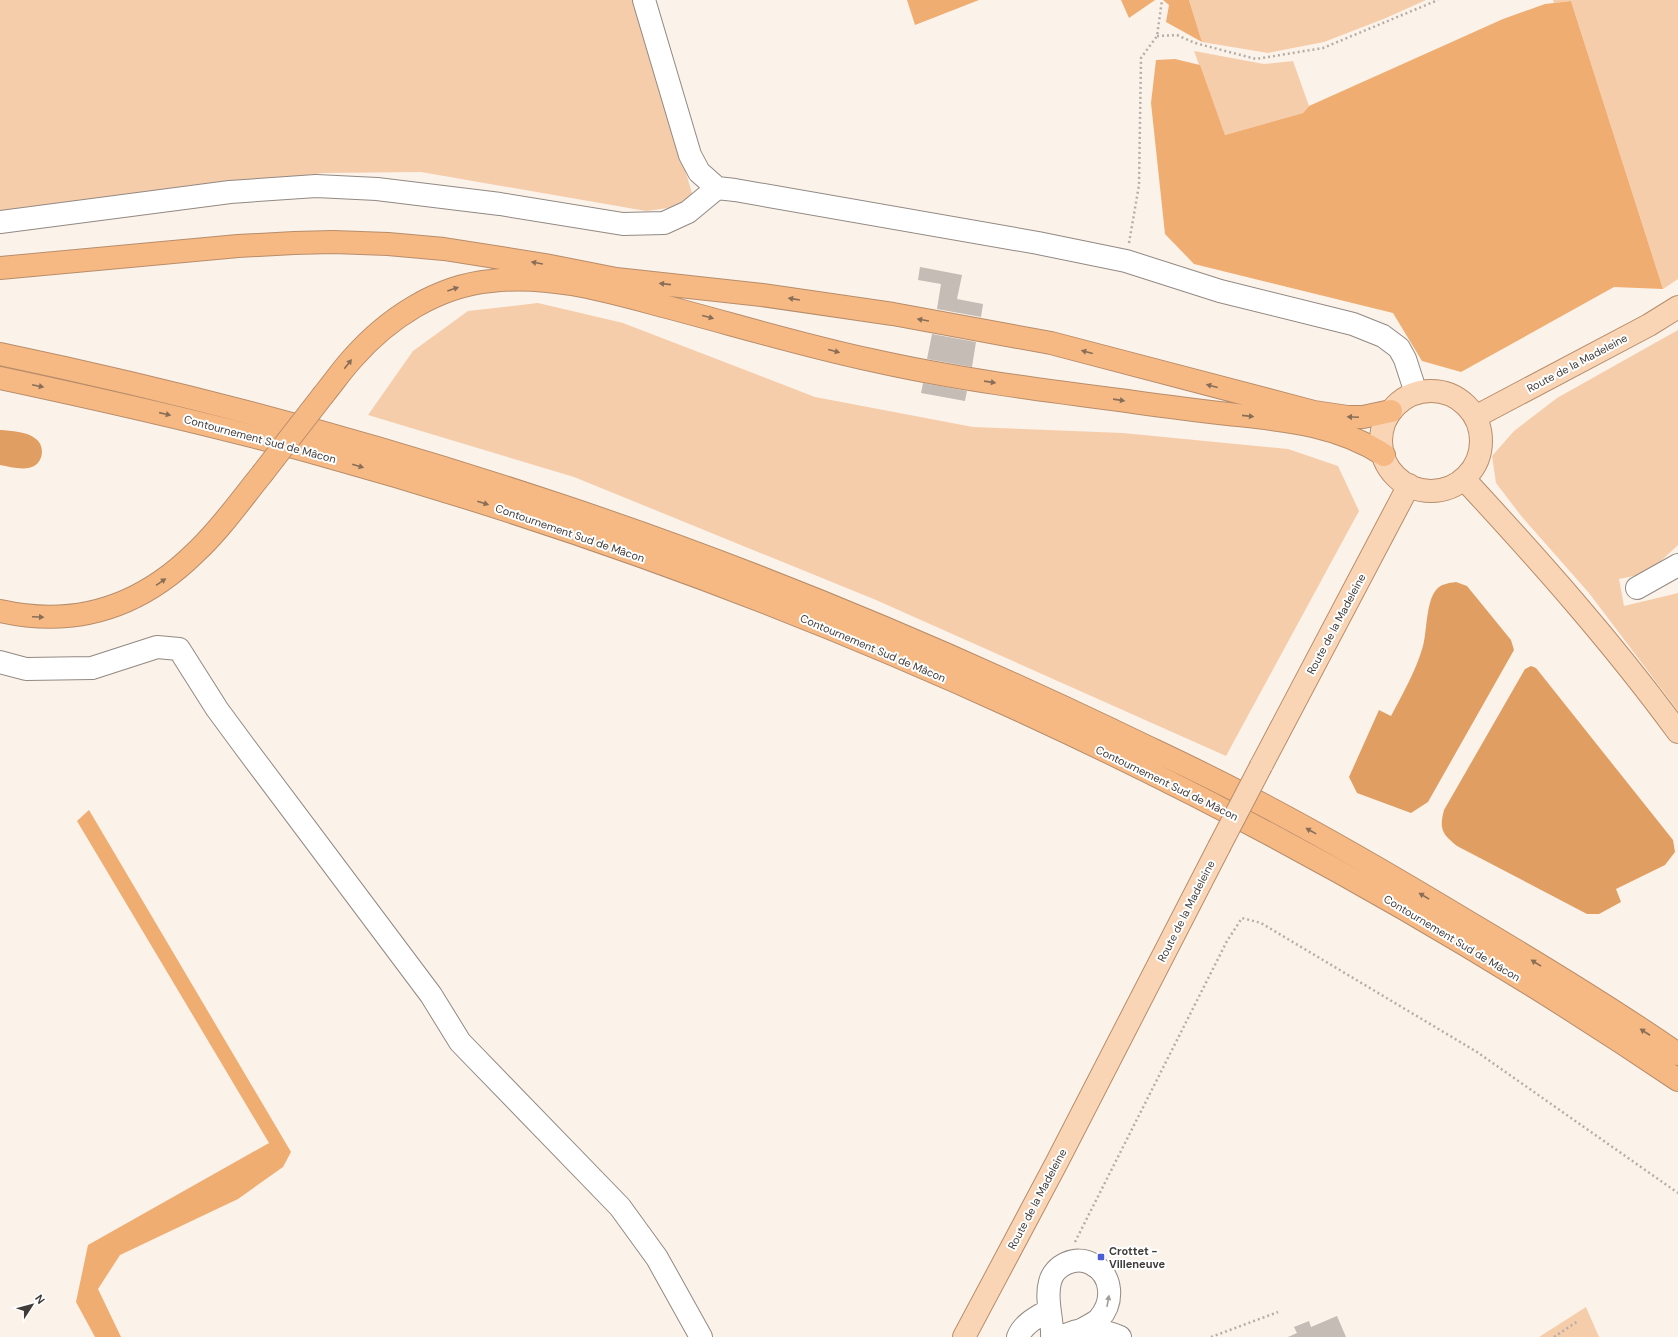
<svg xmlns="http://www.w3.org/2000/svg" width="1678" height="1337" viewBox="0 0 1678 1337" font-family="'DM Sans',sans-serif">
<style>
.green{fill:#f6cdab}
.forest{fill:#f0ad71}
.water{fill:#e09e63}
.building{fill:#c5bcb5}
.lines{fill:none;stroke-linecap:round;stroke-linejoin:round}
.minor-casing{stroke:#928983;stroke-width:24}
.major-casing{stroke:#b78d6a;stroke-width:24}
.highway-casing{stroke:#b78d6a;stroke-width:24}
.path{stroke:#b5aea8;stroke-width:2.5;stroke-dasharray:2 3;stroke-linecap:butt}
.minor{stroke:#fff;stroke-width:22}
.major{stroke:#fad5b5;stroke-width:22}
.highway{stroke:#f7b984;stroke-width:22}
.major-bridge-casing{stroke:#b78d6a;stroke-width:24;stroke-linecap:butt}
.highway-bridge-casing{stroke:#b78d6a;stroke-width:24;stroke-linecap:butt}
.major-bridge{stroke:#fad5b5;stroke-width:22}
.highway-bridge{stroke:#f7b984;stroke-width:22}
.oneway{fill:#896e57}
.oneway2{fill:#a09e9c}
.poi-dot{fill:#4b5ed3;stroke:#fff;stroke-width:1.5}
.labels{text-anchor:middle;stroke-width:4;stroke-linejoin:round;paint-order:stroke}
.street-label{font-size:11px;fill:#403c39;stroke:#fff}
.poi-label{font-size:11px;font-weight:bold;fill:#403c39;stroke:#fff;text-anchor:start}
</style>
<rect width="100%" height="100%" fill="#fbf2ea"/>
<!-- green -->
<path class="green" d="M0 0H636L693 197 668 208 646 211 421 172 323 173 0 214Z
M1189 0H1426L1386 18 1324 42 1268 53 1202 42Z
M1553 0H1678V279L1663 289 1571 1 1554 3Z
M1194 51 1264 64 1293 61 1309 106 1303 113 1225 135Z
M538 303 623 323 815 397 973 427 1123 433 1288 449 1338 466 1359 511 1226 756 876 600 574 477 368 415 413 351 468 311Z
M1678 330V545L1648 573 1619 579 1624 606 1678 593V711L1589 593 1522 517 1496 483 1492 456 1514 431 1557 398Z
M1586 1307 1599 1337H1539Z"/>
<!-- forest -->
<path class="forest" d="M907 0H979L915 25Z
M1121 0H1155L1129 18Z
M1163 0H1189L1202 42 1166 22 1169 5Z
M1571 1 1663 289 1614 287 1461 372 1422 361 1393 313 1194 264 1165 234 1151 103 1156 60 1175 59 1200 65 1225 135 1303 113 1309 106 1503 19 1545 4Z
M89 810 291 1152 283 1167 238 1199 120 1255 98 1289 121 1337H95L76 1302 88 1245 269 1143 77 821Z"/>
<!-- water -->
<path class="water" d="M0 430C12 431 26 431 36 439 41 443 42 448 42 453 39 475 15 468 0 465Z
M1456 582 1467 586 1511 640 1514 650 1428 802 1411 813 1357 793 1349 777 1379 710 1391 716C1403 693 1416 671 1423 646 1427 631 1426 602 1436 590 1441 584 1448 583 1456 582Z
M1531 666 1536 668 1673 840 1675 852 1665 865 1616 889 1621 902 1599 914H1587L1457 846C1442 834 1439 829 1444 810L1525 669Z"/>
<!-- building -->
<path class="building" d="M920 267 962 275 957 299 983 304 981 317 937 309 941 284 918 280Z
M932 334 976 342 972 367 927 359Z
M923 383 967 391 965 401 921 393Z
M1337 1316 1346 1337H1288L1297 1333 1294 1327 1309 1321 1311 1327Z"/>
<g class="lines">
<defs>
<path id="minor" d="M644 0 690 155 699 172 717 188 735 190 1038 243 1126 261 1220 291 1353 324 1383 336 1399 348 1405 359 1416 393
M0 222 230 192 316 186 377 189 500 204 623 224 664 223 688 212 717 188
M1637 588 1678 565
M0 662 26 669 92 668 157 647 179 649 217 709 245 747 431 995 460 1042 620 1207 657 1258 701 1337
M1018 1337C1023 1324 1037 1317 1049 1310
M1052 1337C1053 1318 1045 1300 1050 1282 1054 1265 1076 1255 1092 1264 1113 1275 1114 1302 1099 1319 1095 1323 1088 1326 1083 1329
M1063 1337C1080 1326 1102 1329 1120 1337"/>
<path id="major" d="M1381 441a50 50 0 1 1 100 0a50 50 0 1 1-100 0Z
M1475 417 1649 325 1678 307
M1464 479C1539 560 1612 642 1678 732
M1261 766 1409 485
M964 1337 1057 1162 1219 847"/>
<path id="highway" d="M0 268 238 246 294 243 333 242 388 244 444 249 545 265 616 279 762 295 893 314 1051 343 1314 412 1348 417H1363L1391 411
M0 354C186 393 370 442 550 502 742 565 929 643 1112 730 1159 753 1206 774 1252 799 1325 837 1397 879 1468 922 1539 964 1610 1007 1678 1054
M0 378C108 401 216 425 322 455 802 588 1265 801 1678 1080
M324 394C333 383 342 370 352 359 388 318 437 286 491 281 550 274 607 291 663 306 732 324 801 345 871 360 955 379 1041 390 1127 401 1161 406 1194 410 1228 414 1283 420 1337 424 1384 455
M0 611C75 628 140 607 195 553 220 530 240 501 262 474"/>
</defs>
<!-- minor casing -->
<use href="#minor" class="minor-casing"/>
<!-- major casing -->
<use href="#major" class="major-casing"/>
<!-- highway casing -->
<use href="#highway" class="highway-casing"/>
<!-- path -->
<path class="path" d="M1157 36 1177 35 1195 43 1256 59 1323 48 1438 0
M1129 243 1139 185 1141 58 1157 36 1162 0
M1075 1242 1227 941 1242 918 1261 923 1477 1052 1678 1193
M1211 1337 1278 1312
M1554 1337 1578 1321"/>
<!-- minor -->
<use href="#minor" class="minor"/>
<!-- major -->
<use href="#major" class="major"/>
<!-- highway -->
<use href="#highway" class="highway"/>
<defs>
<path id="major-bridge" d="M1219 847 1261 766"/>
<path id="highway-bridge" d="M262 474 324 394"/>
</defs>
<!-- major-bridge casing -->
<use href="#major-bridge" class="major-bridge-casing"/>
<!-- highway-bridge casing -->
<use href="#highway-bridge" class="highway-bridge-casing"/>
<!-- major-bridge -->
<use href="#major-bridge" class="major-bridge"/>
<!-- highway-bridge -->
<use href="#highway-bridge" class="highway-bridge"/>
</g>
<!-- one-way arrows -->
<defs><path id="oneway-solid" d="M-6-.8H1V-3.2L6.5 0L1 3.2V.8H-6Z"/></defs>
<g class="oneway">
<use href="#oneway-solid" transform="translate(537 263) rotate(-170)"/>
<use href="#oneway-solid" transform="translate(665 284) rotate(-174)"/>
<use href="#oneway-solid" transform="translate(453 289) rotate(-19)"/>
<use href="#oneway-solid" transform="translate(794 299) rotate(-171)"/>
<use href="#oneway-solid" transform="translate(708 317) rotate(15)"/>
<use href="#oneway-solid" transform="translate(923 320) rotate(-170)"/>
<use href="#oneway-solid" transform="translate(834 351) rotate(15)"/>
<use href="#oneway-solid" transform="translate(1087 352) rotate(-165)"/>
<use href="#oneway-solid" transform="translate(348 364) rotate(-52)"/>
<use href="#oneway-solid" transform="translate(990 382) rotate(8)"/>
<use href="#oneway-solid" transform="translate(38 386) rotate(12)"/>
<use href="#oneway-solid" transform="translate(1212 386) rotate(-165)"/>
<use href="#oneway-solid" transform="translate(1119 400) rotate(8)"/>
<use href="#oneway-solid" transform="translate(165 414) rotate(13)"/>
<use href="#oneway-solid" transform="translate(1248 416) rotate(6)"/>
<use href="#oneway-solid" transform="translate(1353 417) rotate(-178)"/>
<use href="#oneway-solid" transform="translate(358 466) rotate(16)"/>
<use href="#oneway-solid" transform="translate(483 503) rotate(18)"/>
<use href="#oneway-solid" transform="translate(161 582) rotate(-34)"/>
<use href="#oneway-solid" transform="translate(38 617) rotate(2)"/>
<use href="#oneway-solid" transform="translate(1311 831) rotate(-151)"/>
<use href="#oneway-solid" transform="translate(1424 896) rotate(-149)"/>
<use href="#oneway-solid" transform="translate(1536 963) rotate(-148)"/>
<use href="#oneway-solid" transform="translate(1645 1032) rotate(-147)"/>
</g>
<use class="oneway2" href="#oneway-solid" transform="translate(1108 1301) rotate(-80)"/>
<!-- markers -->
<rect class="poi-dot" x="1097" y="1253" width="8" height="8" rx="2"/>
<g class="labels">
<!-- street labels -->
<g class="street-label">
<text transform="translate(1577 363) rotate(-28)" y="4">Route de la Madeleine</text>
<text transform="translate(260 439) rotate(15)" y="4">Contournement Sud de Mâcon</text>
<text transform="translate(570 533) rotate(19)" y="4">Contournement Sud de Mâcon</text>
<text transform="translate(1336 624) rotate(-62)" y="4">Route de la Madeleine</text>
<text transform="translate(873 648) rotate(23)" y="4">Contournement Sud de Mâcon</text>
<text transform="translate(1167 783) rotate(26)" y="4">Contournement Sud de Mâcon</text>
<text transform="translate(1186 911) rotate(-63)" y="4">Route de la Madeleine</text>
<text transform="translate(1452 938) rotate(31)" y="4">Contournement Sud de Mâcon</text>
<text transform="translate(1037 1199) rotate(-62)" y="4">Route de la Madeleine</text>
</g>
<!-- poi labels -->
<g class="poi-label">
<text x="1109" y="1255">Crottet -<tspan x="1109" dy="13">Villeneuve</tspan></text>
</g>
</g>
<!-- north arrow -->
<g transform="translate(32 1305) rotate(54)" stroke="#ffffff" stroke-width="3" paint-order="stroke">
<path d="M0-3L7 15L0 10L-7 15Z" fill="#403c39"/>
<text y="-6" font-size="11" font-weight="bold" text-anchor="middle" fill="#403c39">N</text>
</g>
</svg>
